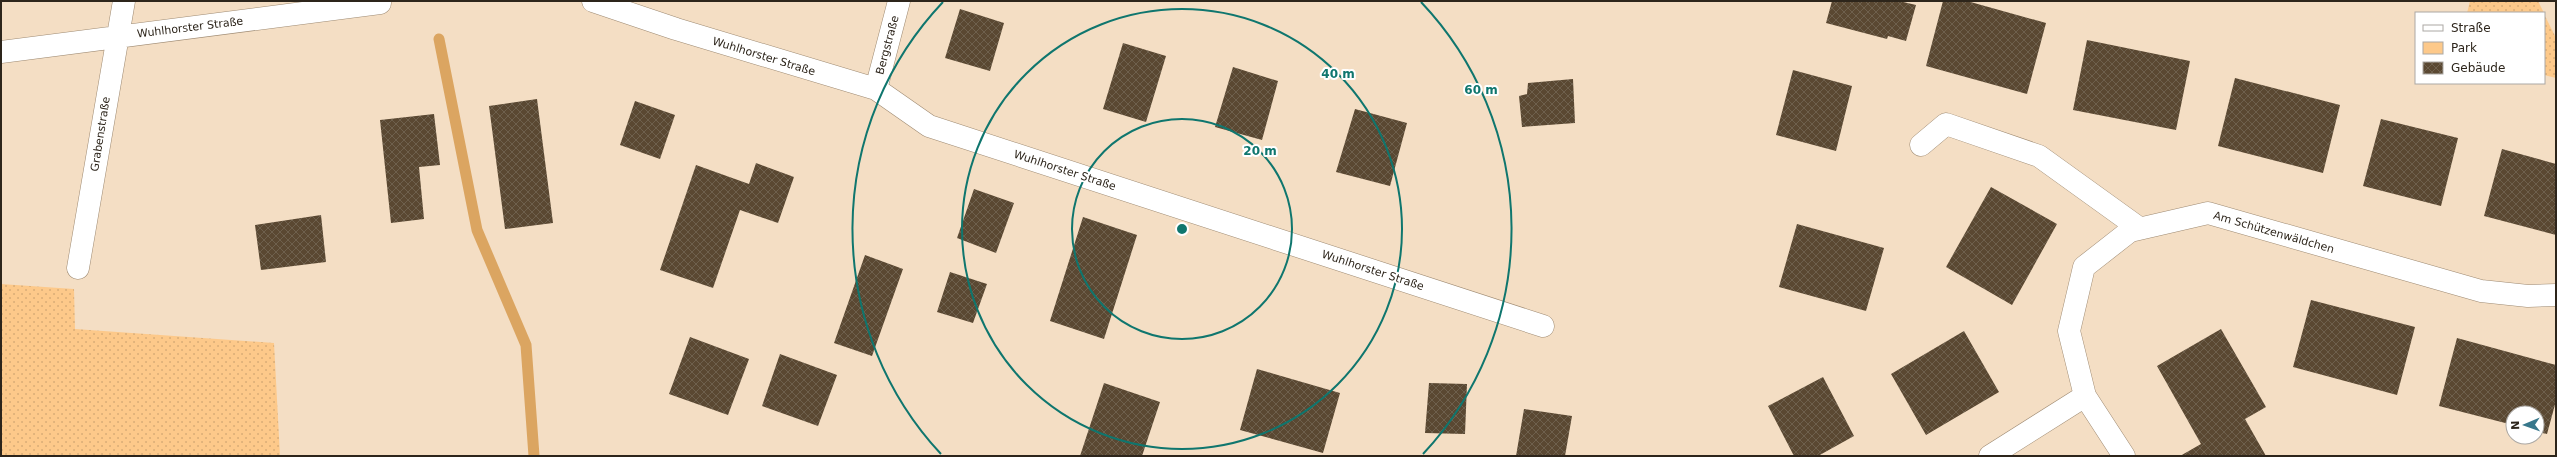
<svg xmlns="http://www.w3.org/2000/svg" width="2557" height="457" viewBox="0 0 2557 457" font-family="'DejaVu Sans',sans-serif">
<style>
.green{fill:url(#green-dots)}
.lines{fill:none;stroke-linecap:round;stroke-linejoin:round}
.stream{stroke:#dba561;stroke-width:11}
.building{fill:url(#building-cross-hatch)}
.minor-casing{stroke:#9e8a72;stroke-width:23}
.minor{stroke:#fff;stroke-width:22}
.ring{fill:none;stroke:#0f766e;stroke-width:2}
.labels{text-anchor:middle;stroke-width:4;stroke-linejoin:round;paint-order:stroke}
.street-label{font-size:11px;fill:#2d251b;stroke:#fff}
.centre{fill:#0f766e;stroke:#fff;stroke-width:2}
.ring-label{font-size:12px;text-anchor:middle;font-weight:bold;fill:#0f766e;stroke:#fff;stroke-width:4;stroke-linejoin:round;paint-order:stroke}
</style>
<defs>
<pattern id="green-dots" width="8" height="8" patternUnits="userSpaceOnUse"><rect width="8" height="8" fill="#fdc98a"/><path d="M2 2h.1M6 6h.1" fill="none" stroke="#d9ac76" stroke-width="1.8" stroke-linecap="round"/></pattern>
<pattern id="building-cross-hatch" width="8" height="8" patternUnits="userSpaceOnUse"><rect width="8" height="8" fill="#5a4832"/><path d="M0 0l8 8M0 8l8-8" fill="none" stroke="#6e604d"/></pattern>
</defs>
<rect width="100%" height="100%" fill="#f4dec4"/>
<!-- green -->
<path class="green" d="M2470 1H2538L2544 13H2467Z
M2544 14 2556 38V78L2544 75Z
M1 284 74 289 75 329 274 343 280 456H1Z"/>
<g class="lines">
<!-- stream -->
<path class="stream" d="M439 39 477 230 526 345 534 456"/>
</g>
<!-- building -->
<path class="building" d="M1832 1H1899L1916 5 1906 41 1888 36 1887 39 1826 23Z
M1943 1H1967L2046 23 2027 94 1926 66Z
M960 9 1004 23 990 71 945 58Z
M2087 40 2190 61 2176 130 2073 110Z
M1123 43 1166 56 1146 122 1103 109Z
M1233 67 1278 81 1262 140 1215 127Z
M1793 70 1852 86 1836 151 1776 135Z
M2235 78 2340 105 2323 173 2218 146Z
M1573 79 1575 123 1522 127 1519 96 1527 94 1528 83Z
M537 99 553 223 505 229 489 106Z
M635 101 675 115 660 159 620 145Z
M1355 109 1407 123 1390 186 1336 172Z
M434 114 440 165 419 167 424 219 391 223 380 120Z
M2381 119 2458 138 2441 206 2363 186Z
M2502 149 2556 164V235L2484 216Z
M756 163 794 177 778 223 740 210 713 288 660 270 696 165 749 184Z
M1991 187 2057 224 2012 305 1946 267Z
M974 189 1014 203 996 253 957 238Z
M321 215 326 262 261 270 255 225Z
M1083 217 1137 235 1104 339 1050 321Z
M1797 224 1884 248 1866 311 1779 287Z
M865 255 903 269 872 356 834 343Z
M950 272 987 284 973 323 937 312Z
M2311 300 2415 327 2397 395 2293 367Z
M2221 329 2266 407 2245 419 2266 456H2180L2201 444 2157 366Z
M1964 331 1999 392 1926 435 1891 374Z
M690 337 749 359 728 415 669 394Z
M2457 338 2556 365V401L2547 434 2537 432V413H2513V425L2439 406Z
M780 354 837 375 818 426 762 406Z
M1257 369 1340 393 1323 453 1240 430Z
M1823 377 1854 436 1818 456H1794L1768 406Z
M1104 383 1160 402 1142 456H1080Z
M1429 383 1467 384 1465 434 1425 433Z
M1524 409 1572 416 1565 456H1516Z"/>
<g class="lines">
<defs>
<path id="minor" d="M593 1 676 29 876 89 929 126 1543 326
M1 52 380 3
M876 89 899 1
M1921 145 1946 124 2039 156 2139 228
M78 268 124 1
M1990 456 2085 396
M2124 456 2085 396 2069 331 2084 267 2130 231 2208 213 2481 291 2528 296 2556 295"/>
</defs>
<!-- minor casing -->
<use href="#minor" class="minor-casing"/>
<!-- minor -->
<use href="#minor" class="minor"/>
</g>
<!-- distance rings -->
<g class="ring">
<circle cx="1182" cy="229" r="110"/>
<circle cx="1182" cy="229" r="220"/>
<path d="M941 454A330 330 0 0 1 943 2M1421 2A330 330 0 0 1 1423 454"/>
</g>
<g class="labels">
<!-- street labels -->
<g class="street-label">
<text transform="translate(190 27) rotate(-7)" y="4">Wuhlhorster Straße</text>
<text transform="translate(887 45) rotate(-75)" y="4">Bergstraße</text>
<text transform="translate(764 56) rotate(17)" y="4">Wuhlhorster Straße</text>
<text transform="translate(100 134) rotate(-81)" y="4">Grabenstraße</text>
<text transform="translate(1065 170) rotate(18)" y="4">Wuhlhorster Straße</text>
<text transform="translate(2274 232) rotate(16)" y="4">Am Schützenwäldchen</text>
<text transform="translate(1373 270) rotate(18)" y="4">Wuhlhorster Straße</text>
</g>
</g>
<circle cx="1182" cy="229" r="6" class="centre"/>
<g class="ring-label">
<text x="1338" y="78">40 m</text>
<text x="1481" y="94">60 m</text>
<text x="1260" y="155">20 m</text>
</g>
<!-- border -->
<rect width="2557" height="457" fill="none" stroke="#2d251b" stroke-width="4"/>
<!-- legend -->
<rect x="2415" y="12" width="130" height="72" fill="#ffffff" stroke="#aba8a4"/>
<rect x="2423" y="25" width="20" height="6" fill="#ffffff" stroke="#aba8a4"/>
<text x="2451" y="32" font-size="12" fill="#2d251b">Straße</text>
<rect x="2423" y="42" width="20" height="12" fill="#fdc98a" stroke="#aba8a4"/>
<text x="2451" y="52" font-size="12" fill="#2d251b">Park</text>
<rect x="2423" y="62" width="20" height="12" fill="url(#building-cross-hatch)" stroke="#aba8a4"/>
<text x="2451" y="72" font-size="12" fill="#2d251b">Gebäude</text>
<!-- north arrow -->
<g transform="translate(2525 425) rotate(268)"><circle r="19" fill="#ffffff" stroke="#aba8a4"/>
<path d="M0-3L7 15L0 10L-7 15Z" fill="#37778b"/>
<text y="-6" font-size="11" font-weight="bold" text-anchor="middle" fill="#2d251b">N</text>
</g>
</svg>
